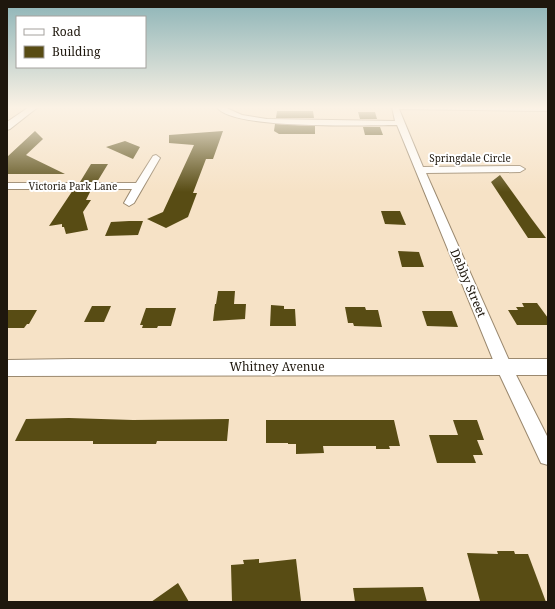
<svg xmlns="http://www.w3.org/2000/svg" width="555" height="609" viewBox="0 0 555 609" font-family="'Noto Serif',serif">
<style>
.building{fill:#584c14}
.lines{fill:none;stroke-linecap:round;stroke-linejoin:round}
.minor-casing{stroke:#9b896f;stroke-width:2}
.tertiary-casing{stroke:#9b896f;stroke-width:2}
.secondary-casing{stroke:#9b896f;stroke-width:2}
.minor{fill:#fff;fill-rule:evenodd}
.tertiary{fill:#fff;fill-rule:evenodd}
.secondary{fill:#fff;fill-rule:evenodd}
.labels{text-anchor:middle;stroke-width:4;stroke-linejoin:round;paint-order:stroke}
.far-street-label{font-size:10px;fill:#1e170d;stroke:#fff}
.street-label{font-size:12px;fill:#1e170d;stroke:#fff}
</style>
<rect width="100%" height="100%" fill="#f6e2c6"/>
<!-- building -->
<path class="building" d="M277 111H313L314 118H276Z
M358 112H375L377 119H360Z
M275 124 315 126V134H279L274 131Z
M363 127H380L383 135H365Z
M35 131 43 139 26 155 65 174H7V157Z
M223 131 213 159H206L193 193H197L188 217 166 228 147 219 163 212 194 145 169 143V135Z
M125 141 140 147 133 159 106 147Z
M91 164H108L97 182H80Z
M500 175 531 218 546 238H528L491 182Z
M73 190H91L86 200H91L83 212 88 230 66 234 64 227H62V224L49 226Z
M381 211H400L406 225 385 224Z
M129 221H143L138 235 105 236 111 222Z
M398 251 419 252 424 267H402Z
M218 291H235L234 304H246L245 319 213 321 215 304H216Z
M522 303H537L548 318V325H517L508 310H518L516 307H524Z
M271 305 284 306V309H295L296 326H270Z
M92 306H111L104 322H84Z
M345 307H365L366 310H378L382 327 354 326 353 323H348Z
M146 308H176L171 326H158L157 328H142L143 325H140Z
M7 310H37L29 324H27L24 328H7Z
M422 311H452L458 327 427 326Z
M69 418 133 420 229 419 227 441H157L156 444H93V441H15L26 419Z
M266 420H394L400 446H389L390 449H376V446H323L324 453 296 454V444H288V443H266Z
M453 420H477L484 440H477L483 455H473L476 463H437L429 435H458Z
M497 551H514L515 554H528L546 602 480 601 467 553 498 554Z
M259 559V563L296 559 301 601 232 602 231 565 244 564 243 560Z
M178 583 189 602H151Z
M423 587 427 602H355L353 588Z"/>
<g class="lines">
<defs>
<path id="minor" d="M217 107H224L242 115 267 119 395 121 392 107H548V111L399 109 423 167 520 166 525 169 520 172 426 173 512 367 548 438V465L541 463 496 367 397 125C368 125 230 130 217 107Z
M156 155 160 158 134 203 129 206 124 203 132 189H7V183H136L153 156Z"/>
<path id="tertiary" d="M29 107H38L10 129 7 130V122Z"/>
<path id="secondary" d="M73 359H548V375L7 376V360Z"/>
</defs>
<!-- minor casing -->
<use href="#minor" class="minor-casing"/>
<!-- tertiary casing -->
<use href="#tertiary" class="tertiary-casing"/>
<!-- secondary casing -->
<use href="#secondary" class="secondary-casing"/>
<!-- minor -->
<use href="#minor" class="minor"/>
<!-- tertiary -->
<use href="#tertiary" class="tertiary"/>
<!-- secondary -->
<use href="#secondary" class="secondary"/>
</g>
<!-- sky -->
<linearGradient id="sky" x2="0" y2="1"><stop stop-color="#8db4b7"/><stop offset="0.56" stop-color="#fbf2e5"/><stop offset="1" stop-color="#fbf2e5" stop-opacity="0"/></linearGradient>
<rect width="555" height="192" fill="url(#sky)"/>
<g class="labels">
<!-- far-street labels -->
<g class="far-street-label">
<text x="470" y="162">Springdale Circle</text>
<text x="73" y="190">Victoria Park Lane</text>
</g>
<!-- street labels -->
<g class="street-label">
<text transform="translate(468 283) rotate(67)" y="4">Debby Street</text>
<text x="277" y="371">Whitney Avenue</text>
</g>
</g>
<!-- border -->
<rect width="555" height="609" fill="none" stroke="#1e170d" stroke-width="16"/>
<!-- legend -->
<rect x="16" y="16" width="130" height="52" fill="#ffffff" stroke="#a5a29e"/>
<rect x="24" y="29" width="20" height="6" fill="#ffffff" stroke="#a5a29e"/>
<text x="52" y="36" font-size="12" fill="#1e170d">Road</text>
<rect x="24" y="46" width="20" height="12" fill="#584c14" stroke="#a5a29e"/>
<text x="52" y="56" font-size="12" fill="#1e170d">Building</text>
</svg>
